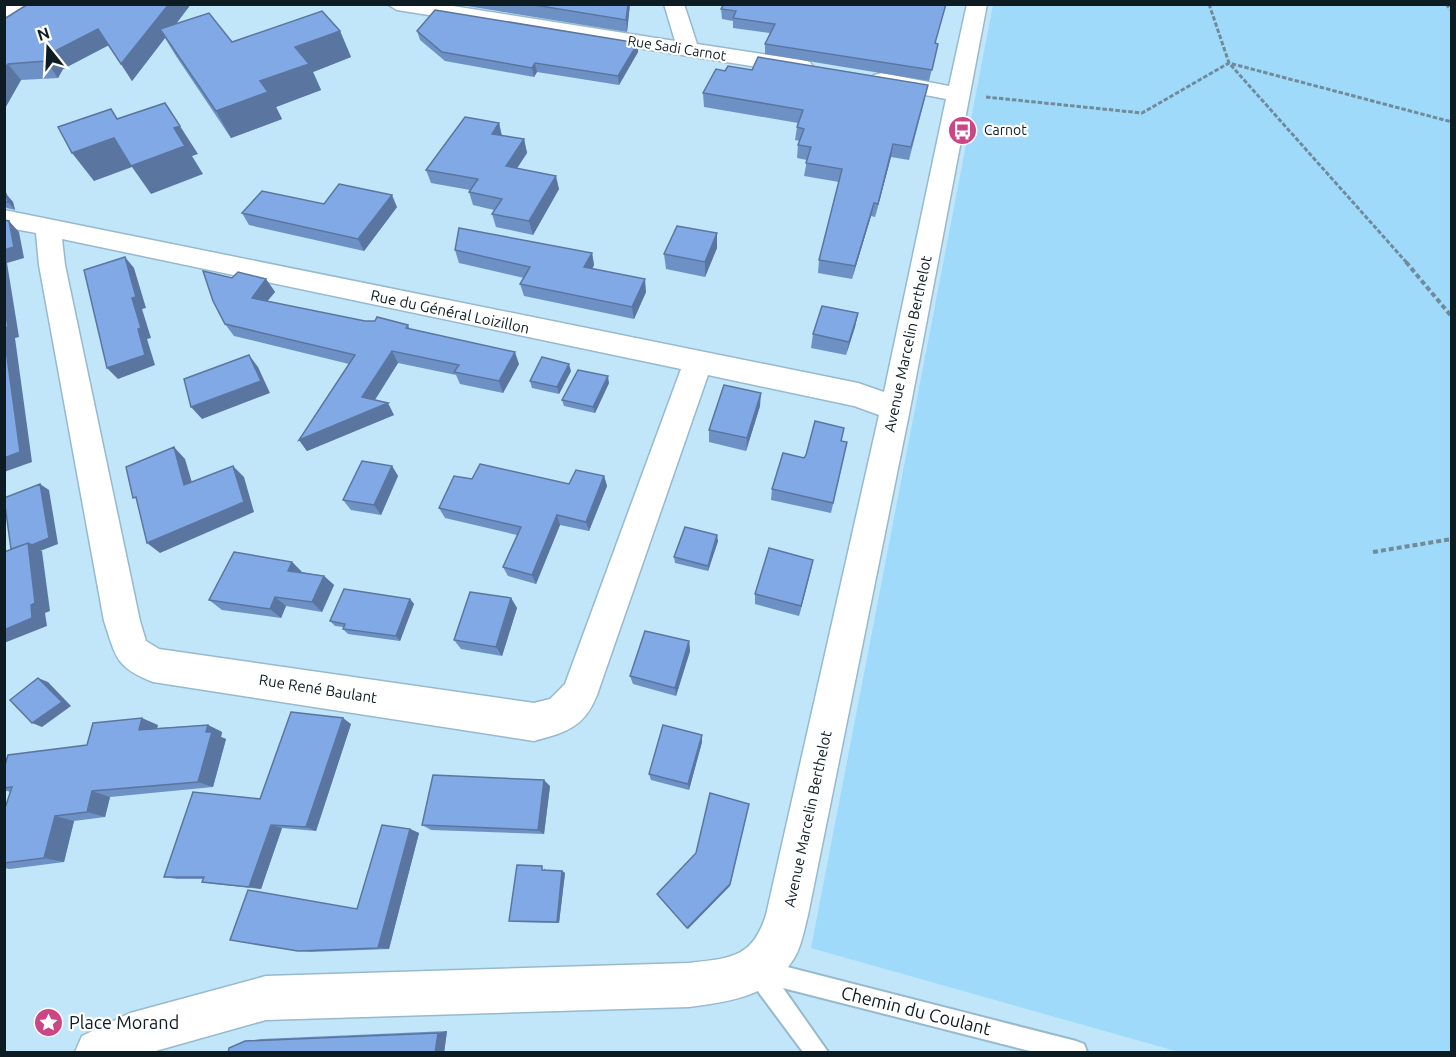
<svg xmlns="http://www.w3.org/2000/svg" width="1456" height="1057" viewBox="0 0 1456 1057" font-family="Ubuntu,sans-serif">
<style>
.green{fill:#a0dafb}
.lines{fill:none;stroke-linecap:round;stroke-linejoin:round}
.service-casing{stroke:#97b9cd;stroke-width:4}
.minor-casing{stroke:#97b9cd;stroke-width:3}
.path-far1{stroke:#708b99;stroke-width:3;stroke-dasharray:4.5 2;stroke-linecap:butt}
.path{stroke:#708b99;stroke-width:4;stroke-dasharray:5 3;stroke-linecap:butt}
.service{fill:#fff;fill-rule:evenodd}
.minor{fill:#fff;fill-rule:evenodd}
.wall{fill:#6e91c5}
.shaded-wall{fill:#5a76a0}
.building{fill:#80a9e5;stroke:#5a76a0;stroke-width:1.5}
.labels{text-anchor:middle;stroke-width:4.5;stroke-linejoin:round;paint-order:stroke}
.far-street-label{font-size:14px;fill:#0d1b22;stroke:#fff}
.far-poi-label{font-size:14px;fill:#0d1b22;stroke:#fff;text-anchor:start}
.street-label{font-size:15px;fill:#0d1b22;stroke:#fff}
.near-street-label{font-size:18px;fill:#0d1b22;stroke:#fff}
.near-poi-label{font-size:18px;fill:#0d1b22;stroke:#fff;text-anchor:start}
</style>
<rect width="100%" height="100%" fill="#c1e5f9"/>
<!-- green -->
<path class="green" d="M993 5H1451V1052H1179L811 948Z"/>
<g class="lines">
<defs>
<path id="service" d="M756 959 1076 1041 1084 1044 1087 1052H1034L783 988 828 1052H803L748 978 745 970 748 962Z"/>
<path id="minor" d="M4 4H25L11 24 4 26Z
M387 4H440L675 41 664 4H684L697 44 802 60 810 62 813 67 810 72 802 74 397 10Z
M967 4H987L910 409 808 915C804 930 801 950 791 963 768 997 727 1002 689 1007L266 1020 152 1052H75L82 1036 130 1013 266 976 689 963C730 958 752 959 766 915L879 415 854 406 708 375 597 695C584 728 566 732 534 741L153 682C115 667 116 657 104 621L39 265 36 233 4 227V210L858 383 884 392 946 99 874 85 871 80 874 75 882 73 949 86ZM62 239 681 369 565 684 550 699 534 703 159 649 146 641 140 621 65 265Z"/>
</defs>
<!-- service casing -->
<use href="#service" class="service-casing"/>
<!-- minor casing -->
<use href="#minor" class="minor-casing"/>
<!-- path-far1 -->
<path class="path-far1" d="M1209 4 1229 63 1407 263
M1446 4 1452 11
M986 97 1142 113 1229 63 1452 122"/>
<!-- path -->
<path class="path" d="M1406 262 1452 317
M1373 552 1452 539"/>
<!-- service -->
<use href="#service" class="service"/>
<!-- minor -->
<use href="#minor" class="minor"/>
</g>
<!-- wall -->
<path class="wall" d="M28 4H191L176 24 232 42 340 31 351 57 313 72 321 90 276 107 282 119 231 138 176 56 165 38 132 81 109 45 63 69 58 78 21 80 4 110V19Z
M455 4H630L627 32Z
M721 9 935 44H938L929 81 765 54V44L770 33 733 28V21L722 19Z
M417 31 638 52 619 85 537 72 534 77 445 61 420 40Z
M703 93 925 98 909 160 891 157 875 217 871 216 852 279 818 273 819 260 839 182 804 176 807 160 797 158 798 145 800 141 795 140 797 127 798 123 704 107Z
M499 123 502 136 524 139 527 153 517 168 559 189 533 235 496 227 492 214 494 210 473 205 469 192 470 190 431 183 426 170Z
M6 194 13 202 15 210 7 208 4 206V196Z
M324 204 397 207 364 251 249 225 242 213Z
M717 248 705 277 666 269 664 254Z
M455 250 592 253 594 265 592 269 646 292 634 319 524 296 520 284 524 278 459 263Z
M232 278 266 279 275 292 267 301 365 321 408 325 410 329 519 364 503 393 460 384 456 375 398 363 375 400 394 415 307 451 299 440 349 364 234 336 225 324Z
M858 313 855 327 846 355 811 348 813 334Z
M571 371 559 394 532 388 530 381Z
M609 383 595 413 564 406 562 400Z
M760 406 746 451 709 442V430Z
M841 441 847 442 831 513 771 500 772 489 804 458Z
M392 466 398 476 381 515 351 510 343 500Z
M604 476 607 486 589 531 560 525 536 584 508 576 503 567 517 535 445 518 439 508 472 479 569 484Z
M718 541 708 571 675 563 674 557Z
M813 560 799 616 755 604V594Z
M292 562 302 572 324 576 334 585 322 612 286 606 281 618 222 610 209 600Z
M511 598 517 608 502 656 461 649 454 640Z
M410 599 414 604 400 641 348 634 343 629V627L335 626 330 621Z
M689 641 690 651 676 696 633 684 630 676Z
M351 724 316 831 282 828 261 889 215 884 202 882 203 879H177L164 877Z
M158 725 157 728 208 725 222 732 221 737 226 739 213 787 110 797 105 817 74 821 64 862 10 869 4 868V811L10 792 4 790V768Z
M702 742 689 790 651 780 649 774Z
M550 786 544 834 431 830 422 825Z
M410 829 419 833 389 949 311 952 298 951 357 909Z
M545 868V871H562L565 873 559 923 513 922 509 921Z
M447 1031 444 1053 245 1041 262 1039Z"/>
<!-- shaded-wall -->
<path class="shaded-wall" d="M169 4H191L166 37 160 29 165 38 132 81 121 64Z
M628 4H630L627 32 626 20Z
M98 29 109 45 63 69 58 78 46 61 51 53Z
M340 31 351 57 313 72 321 90 276 107 282 119 231 138 216 111 260 81 295 47Z
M638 43V52L619 85 618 76Z
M535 63 537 72 534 77 532 68Z
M8 64 21 80 4 110V70Z
M499 123 502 137 492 134Z
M180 126 198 154 192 156 203 174 151 194 132 167 94 181 72 153 114 138Z
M524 139 527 153 510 179 506 166Z
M893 144 891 157 875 217 878 204Z
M556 176 559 189 533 235 529 221Z
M6 194 13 202 15 210 8 202Z
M392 195 397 207 364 251 358 239Z
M874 203 871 216 852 279 855 266Z
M9 221 19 232 24 258 7 263 19 337 15 338 32 462 4 472V250Z
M717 233V248L705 277V262Z
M592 253 594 265 586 280 584 267Z
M125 257 134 268 146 308 142 309 151 338 147 339 155 365 118 379 107 368 138 329Z
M266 279 275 292 260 310 252 298Z
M645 279 646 292 634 319 632 307Z
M858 313 855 327 846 355 849 342Z
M392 351 398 363 369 409 362 397Z
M515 352 519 364 503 393 499 381Z
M249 355 258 367 270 393 202 419 191 407Z
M569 364 571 371 559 394 557 387Z
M608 376 609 383 595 413 593 407Z
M761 393 760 406 746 451 747 438Z
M388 403 394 415 307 451 299 440Z
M174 447 185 459 196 496 184 485Z
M233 466 244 477 254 512 160 553 147 543Z
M392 466 398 476 381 515 374 505Z
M604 476 607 486 589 531 586 522Z
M40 484 49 490 58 544 40 551H42L50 611 45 613 47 626 4 643V630L28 543Z
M557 515 560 525 536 584 532 575Z
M717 535 718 541 708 571V566Z
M813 560 811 570 799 616 801 606Z
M292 562 302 572 288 571Z
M324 576 334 585 322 612 312 602Z
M275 597 286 606 281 618 270 609Z
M511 598 517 608 502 656 496 647Z
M410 599 414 604 400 641 396 636Z
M689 641 690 651 676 696 675 688Z
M38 678 48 682 71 706 42 727 32 723Z
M142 718 158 725 155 736 139 730Z
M343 718 351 724 316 831 306 827Z
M208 725 222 732 221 737 226 739 213 787 198 782 206 732Z
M702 735V742L689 790 688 784Z
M544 780 550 786 544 834 538 830Z
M92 791 110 797 105 817 87 812Z
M749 804 730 886 688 929 687 928Z
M55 816 74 821 64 862 44 858Z
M271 825 282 828 261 889 249 887Z
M410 829 419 833 389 949 378 948Z
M562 871 565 873 559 923 557 922Z
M447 1031 444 1053H435L438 1033Z"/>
<!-- building -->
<path class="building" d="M28 4H169L121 64 98 29 51 53 46 61 8 64 4 70V19Z
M528 4H628L626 20Z
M724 4H946L935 43 938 44 932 70 765 44 775 24 733 18 736 11 721 9Z
M435 10 638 43 618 76 535 63 532 68 442 52 417 31Z
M322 11 340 31 295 47 309 64 260 81 268 92 216 111 160 29 209 13 232 42Z
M758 57 928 85 911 147 893 144 878 204 874 203 855 266 819 260 842 169 806 163 811 147 798 145 804 129 797 127 803 110 703 93 716 69 725 71 728 66 752 70Z
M165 103 180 126 174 128 185 146 131 166 114 138 72 153 58 127 111 109 117 119Z
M465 117 499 123 492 134 524 139 506 166 556 176 529 221 492 214 502 199 469 192 478 179 426 170Z
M339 184 392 195 358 239 242 213 262 191 324 204Z
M6 194 8 202H4V196Z
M4 220 9 221 14 247 4 250Z
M677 226 717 233 705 262 664 254Z
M459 228 592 253 584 267 645 279 632 307 520 284 530 267 455 250Z
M125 257 136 297 132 298 141 328 138 329 145 355 107 368 84 270Z
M203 271 232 278 238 272 266 279 252 298 365 321H375L377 317 408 325 406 328 515 352 499 381 454 372 459 365 392 351 362 397 388 403 299 440 355 355 225 324 213 301Z
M4 305 8 327 4 328Z
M822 306 858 313 849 342 813 334Z
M4 335 20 452 4 458Z
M249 355 261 381 191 407 184 379Z
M542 357 569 364 557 387 530 381Z
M578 370 608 376 593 407 562 400Z
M724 385 761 393 747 438 709 430Z
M815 421 844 428 841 441 847 442 833 503 772 489 783 453 804 458 806 455Z
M174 447 184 485 233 466 244 502 147 543 136 497 133 498 126 467Z
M362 461 392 466 374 505 343 500Z
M480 464 569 484 576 470 604 476 586 522 557 515 532 575 503 567 521 527 439 508 454 476 472 479Z
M40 484 49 538 32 545 28 543 11 549 4 498Z
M685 527 717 535 708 566 674 557Z
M28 543 35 603 31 605 32 618 4 630V552Z
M769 548 813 560 801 606 755 594Z
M234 552 292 562 288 571 324 576 312 602 275 597 270 609 209 600Z
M344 589 410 599 396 636 343 629 345 624 330 621Z
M470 592 511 598 496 647 454 640Z
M645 631 689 641 675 688 630 676Z
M38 678 62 702 32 723 10 700Z
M291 712 343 718 306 827 271 825 249 887 202 882 204 877H164L193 792 260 799Z
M142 718 139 730 208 725 206 732H212L198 782 92 791 87 812 55 816 44 858 4 863V811L12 787 4 788V768L8 755 87 745 93 723Z
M663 725 702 735 688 784 649 774Z
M433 775 544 780 538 830 422 825Z
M710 793 749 804 730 884 687 928 657 894 696 853Z
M382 825 410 829 378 948 298 951 230 940 248 890 357 909Z
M517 865 542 866V870L562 871 557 922 509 921Z
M438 1033 435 1053H228L229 1048 245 1041Z"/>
<!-- icons -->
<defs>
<symbol id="bus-disc" viewBox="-11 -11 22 22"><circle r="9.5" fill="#cc4584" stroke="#fff"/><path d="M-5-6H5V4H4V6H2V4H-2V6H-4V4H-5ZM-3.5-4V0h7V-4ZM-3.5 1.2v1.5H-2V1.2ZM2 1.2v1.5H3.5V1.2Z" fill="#fff"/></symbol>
<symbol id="sight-disc" viewBox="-11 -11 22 22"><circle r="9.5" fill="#cc4584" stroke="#fff"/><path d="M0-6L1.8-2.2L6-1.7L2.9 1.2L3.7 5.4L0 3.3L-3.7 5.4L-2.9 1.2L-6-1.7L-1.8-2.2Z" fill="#fff"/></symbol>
</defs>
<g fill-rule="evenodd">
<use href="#bus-disc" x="946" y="114" width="33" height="33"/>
<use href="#sight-disc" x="32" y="1006" width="33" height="33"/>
</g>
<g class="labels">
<!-- far-street labels -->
<g class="far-street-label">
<text transform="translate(677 48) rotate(9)" y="5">Rue Sadi Carnot</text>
</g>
<!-- far-poi labels -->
<g class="far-poi-label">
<text x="984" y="135">Carnot</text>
</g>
<!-- street labels -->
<g class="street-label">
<text transform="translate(450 312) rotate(12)" y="5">Rue du Général Loizillon</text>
<text transform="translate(908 344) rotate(-78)" y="5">Avenue Marcelin Berthelot</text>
<text transform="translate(318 689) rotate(9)" y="5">Rue René Baulant</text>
<text transform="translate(808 819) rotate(-78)" y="5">Avenue Marcelin Berthelot</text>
</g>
<!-- near-street labels -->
<g class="near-street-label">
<text transform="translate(916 1011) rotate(14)" y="6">Chemin du Coulant</text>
</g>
<!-- near-poi labels -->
<g class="near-poi-label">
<text x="69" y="1029">Place Morand</text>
</g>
</g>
<!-- border -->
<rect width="1456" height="1057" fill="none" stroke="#0d1b22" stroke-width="12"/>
<!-- north arrow -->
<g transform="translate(48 48) rotate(342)" stroke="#ffffff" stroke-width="4.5" paint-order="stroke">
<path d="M0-4.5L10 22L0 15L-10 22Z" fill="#0d1b22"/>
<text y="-9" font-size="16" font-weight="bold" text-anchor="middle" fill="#0d1b22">N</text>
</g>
</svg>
